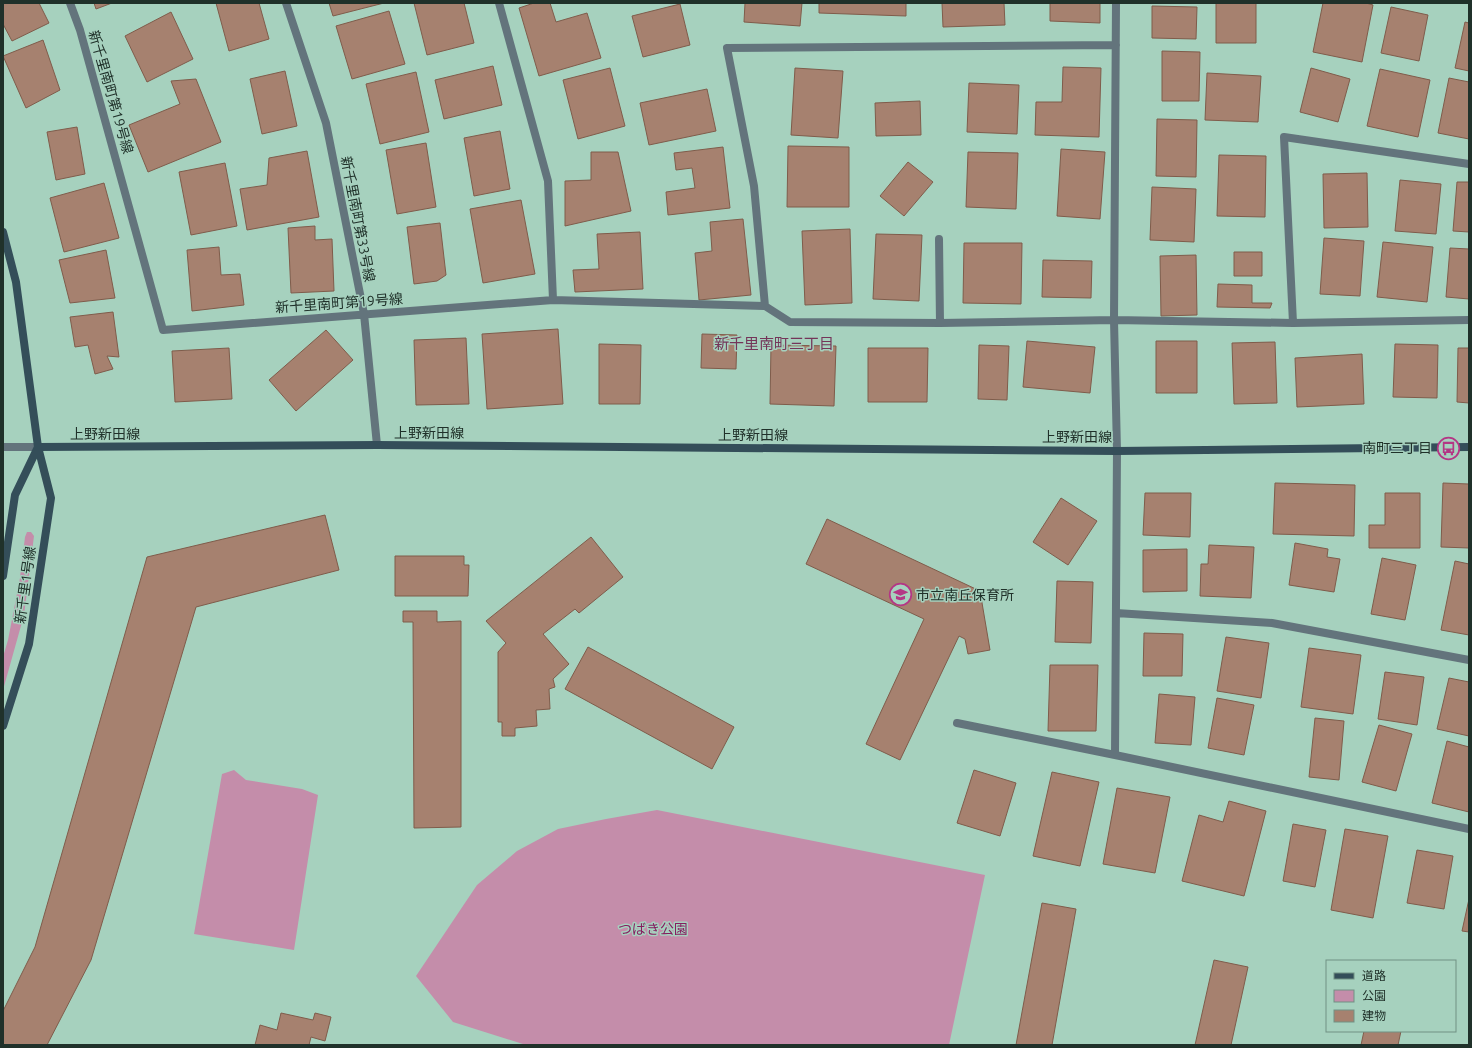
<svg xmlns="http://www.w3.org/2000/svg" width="1472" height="1048" viewBox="0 0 1472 1048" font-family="Ubuntu,'Noto Sans JP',sans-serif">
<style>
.green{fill:#c48daa}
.building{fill:#a6816f;stroke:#7f5c4b}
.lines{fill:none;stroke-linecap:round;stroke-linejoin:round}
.street{stroke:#63747c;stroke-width:8}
.secondary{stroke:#344e59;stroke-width:8}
.labels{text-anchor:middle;stroke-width:3;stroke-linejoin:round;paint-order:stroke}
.street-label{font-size:14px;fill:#20312a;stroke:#a6d1be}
.poi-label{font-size:14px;fill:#20312a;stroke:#a6d1be;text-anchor:end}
.park-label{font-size:14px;fill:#861d60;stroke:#a6d1be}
.neighbourhood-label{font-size:15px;fill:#743559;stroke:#a6d1be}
</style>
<rect width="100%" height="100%" fill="#a6d1be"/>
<!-- green -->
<path class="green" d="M27 532H31L34 536 24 615 3 690V657L8 640 20 578 25 537Z
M234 770 246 780 302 789 318 795 294 950 194 934 222 774Z
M657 810 985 875 949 1045H526L453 1022 416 976 477 885 517 851 558 829 606 819Z"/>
<!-- building -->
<path class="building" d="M3 3H39L49 23 12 41 3 24Z
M94 3H112L96 9Z
M216 3H259L269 39 229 51Z
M329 3H384L333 16Z
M414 3H464L474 43 427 55Z
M534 3H550L556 22 587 13 601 58 539 76 519 8Z
M745 3H802L800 26 744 22Z
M819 3H906V16L819 13Z
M942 3H1004L1005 25 943 27Z
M1050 3H1100V23L1050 21Z
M1216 3H1256V43H1216Z
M1323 3H1366L1373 5 1362 62 1313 52Z
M680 4 690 45 643 57 632 16Z
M1152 6 1197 7 1196 39 1152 38Z
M1391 7 1428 15 1419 61 1381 53Z
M389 11 405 64 352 79 336 26Z
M171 12 193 59 147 82 125 36Z
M1465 22 1469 23V71L1455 68Z
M43 40 60 90 26 108 3 56Z
M1162 51 1200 52 1199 101H1162Z
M493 66 502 105 444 119 435 80Z
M1063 67 1101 68 1099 137 1035 135 1036 102H1062Z
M610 68 625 126 578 139 563 80Z
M795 68 843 71 838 138 791 135Z
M1311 68 1350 79 1338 122 1300 112Z
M1380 69 1430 80 1418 137 1367 126Z
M285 71 297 126 262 134 250 79Z
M416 72 429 132 380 144 366 84Z
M1207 73 1261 76 1258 122 1205 120Z
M1449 78 1469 82V139L1438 133Z
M196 79 221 142 148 172 129 125 180 104 171 81Z
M969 83 1019 85 1017 134 967 132Z
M707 89 716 131 649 145 640 103Z
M920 101 921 135 876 136 875 103Z
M1157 119 1197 120 1196 177 1156 176Z
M77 127 85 174 56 180 47 132Z
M500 131 510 189 474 196 464 138Z
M426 143 436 207 397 214 386 150Z
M788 146 849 147V207H787Z
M723 147 730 208 668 215 666 192 695 188 692 168 676 170 674 153Z
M1061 149 1105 152 1100 219 1057 216Z
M307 151 319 217 247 230 240 189 267 185 269 158Z
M591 152H618L631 211 565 226V181L591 180Z
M968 152 1018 153 1016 209 966 207Z
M1219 155 1266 156 1265 217 1217 216Z
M908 162 933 182 904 216 880 196Z
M225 163 237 226 191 235 179 172Z
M1367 173 1368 227 1324 228 1323 174Z
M1400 180 1441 184 1436 234 1395 231Z
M1457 182H1469V232L1453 231Z
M104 183 119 238 64 252 50 198Z
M1152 187 1196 189 1194 242 1150 240Z
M521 200 535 274 483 283 470 209Z
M743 219 751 295 699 300 695 253 712 251 710 222Z
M440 223 446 275 437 281 414 284 407 227Z
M315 226V240L332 239 334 291 291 293 288 228Z
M850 229 852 303 805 305 802 231Z
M640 232 643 289 575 292 573 270 599 269 597 234Z
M876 234 922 235 919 301 873 299Z
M1324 238 1364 241 1360 296 1320 294Z
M1383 242 1433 247 1427 302 1377 297Z
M964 243H1022L1021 304 963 303Z
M219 247 221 275 240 274 244 305 192 311 187 250Z
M1450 248 1469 249V299L1446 297Z
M106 250 115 298 70 303 59 260Z
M1234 252H1262V276H1234Z
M1196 255 1197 315 1161 316 1160 256Z
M1043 260 1092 261 1091 298 1042 297Z
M1218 284 1252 285V303H1272L1270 308 1217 307Z
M113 312 119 357 107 356 113 369 95 374 88 345 75 347 70 317Z
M558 329 563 404 487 409 482 334Z
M326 330 353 360 296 411 269 380Z
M702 334 737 335 736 369 701 368Z
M466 338 469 404 416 405 414 340Z
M1027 341 1095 347 1090 393 1023 387Z
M1156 341H1197V393H1156Z
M1275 342 1277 403 1234 404 1232 343Z
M599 344 641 345 640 404H599Z
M1395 344 1438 345 1437 398 1393 397Z
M771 345 836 346 834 406 770 404Z
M979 345 1009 346 1007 400 978 399Z
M229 348 232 399 175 402 172 351Z
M868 348H928L927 402H868Z
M1458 348H1469V403L1457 402Z
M1362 354 1364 404 1297 407 1295 358Z
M1275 483 1355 485 1354 536 1273 534Z
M1443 483 1469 484V548L1441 547Z
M1145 493H1191L1190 537 1143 535Z
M1385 493H1420V548H1369V525H1385Z
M1061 498 1097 521 1068 565 1033 542Z
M325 515 339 570 196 607 91 960 47 1045H3V1011L35 947 147 557Z
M827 519 980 591 990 650 968 654 965 639 959 636 900 760 866 744 924 619 806 564Z
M591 537 623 577 579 613 575 609 543 634 569 664 553 679 555 687 549 689 550 709 536 710 537 726 515 728V736H502V722H498V652L506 643 486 621Z
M1295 543 1328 549 1327 557 1340 559 1334 592 1289 585Z
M1209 545 1254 547 1251 598 1200 596 1201 564H1208Z
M1187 549V591L1143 592V550Z
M395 556H464V565H469L468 596H395Z
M1382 558 1416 565 1405 620 1371 614Z
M1455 561 1469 564V635L1441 630Z
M1057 581 1093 582 1091 643 1055 642Z
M403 611H437V622L461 621V827L414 828 413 622H403Z
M1144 633 1183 634 1182 676H1143Z
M1226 637 1269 643 1261 698 1217 691Z
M588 647 734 727 712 769 565 689Z
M1309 648 1361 655 1353 714 1301 707Z
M1050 665H1098L1096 731H1048Z
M1385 672 1424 677 1417 725 1378 719Z
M1449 678 1469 682V736L1437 729Z
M1159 694 1195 697 1191 745 1155 743Z
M1217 698 1254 705 1244 755 1208 748Z
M1315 718 1344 721 1339 780 1309 777Z
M1379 725 1412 734 1396 791 1362 782Z
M1447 741 1469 747V812L1432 803Z
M974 770 1016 783 1000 836 957 823Z
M1052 772 1099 782 1080 866 1033 856Z
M1117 788 1170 797 1155 873 1103 864Z
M1229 801 1266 811 1244 896 1182 881 1199 815 1223 822Z
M1293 824 1326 830 1315 887 1283 881Z
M1345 829 1388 836 1373 918 1331 910Z
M1417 850 1453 856 1444 909 1407 903Z
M1469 899V932L1462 931Z
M1042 903 1076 909 1052 1045H1016Z
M1214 960 1248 967 1231 1045H1195Z
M281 1013 313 1020 315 1013 331 1017 325 1041 311 1037 309 1045H255L260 1025 277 1030Z
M1364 1031H1401L1398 1045H1361Z"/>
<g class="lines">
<!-- street -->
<path class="street" d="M70 3 80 30 163 330 553 300 765 306 790 322 940 323 1114 320 1293 323 1469 320
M286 3 326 123 364 314 377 445
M499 3 548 181 553 300
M1116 3 1114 320 1117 451 1115 755 1469 829
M939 239 940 323
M765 306 754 186 727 48 1116 45
M1293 323 1284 137 1469 164
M3 447H38
M1116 613 1272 623 1469 660
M957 723 1115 755"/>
<!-- secondary -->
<path class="secondary" d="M3 232 16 282 38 447 51 498 29 644 3 726
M38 447 377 445 1117 451 1469 447
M3 576 15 495 38 447"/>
</g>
<!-- icons -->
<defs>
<symbol id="bus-ring" viewBox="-11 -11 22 22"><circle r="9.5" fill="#a6d1be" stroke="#b43685" stroke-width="1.5"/><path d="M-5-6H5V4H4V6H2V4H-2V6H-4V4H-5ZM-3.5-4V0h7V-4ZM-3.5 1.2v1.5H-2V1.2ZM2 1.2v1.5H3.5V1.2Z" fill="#b43685"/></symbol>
<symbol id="school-ring" viewBox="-11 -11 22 22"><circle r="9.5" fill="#a6d1be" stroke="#b43685" stroke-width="1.5"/><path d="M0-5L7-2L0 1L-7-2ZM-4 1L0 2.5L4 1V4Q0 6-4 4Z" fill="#b43685"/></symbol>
</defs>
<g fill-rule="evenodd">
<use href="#bus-ring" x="1436" y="436" width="25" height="25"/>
<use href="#school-ring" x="888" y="582" width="25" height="25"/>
</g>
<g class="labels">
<!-- street labels -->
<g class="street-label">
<text transform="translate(111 92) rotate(74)" y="5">新千里南町第19号線</text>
<text transform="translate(358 219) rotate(79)" y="5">新千里南町第33号線</text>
<text transform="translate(339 303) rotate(-4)" y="5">新千里南町第19号線</text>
<text x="429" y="438">上野新田線</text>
<text x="105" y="439">上野新田線</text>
<text x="753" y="440">上野新田線</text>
<text x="1077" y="442">上野新田線</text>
<text transform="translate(25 585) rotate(-82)" y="5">新千里1号線</text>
</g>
<!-- poi labels -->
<g class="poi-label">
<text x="1432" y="453">南町三丁目</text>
<text x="916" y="600" text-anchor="start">市立南丘保育所</text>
</g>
<!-- park labels -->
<g class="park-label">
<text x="653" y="934">つばき公園</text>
</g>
<!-- neighbourhood labels -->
<g class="neighbourhood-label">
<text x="774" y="349">新千里南町三丁目</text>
</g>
</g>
<!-- border -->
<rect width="1472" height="1048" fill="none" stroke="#20312a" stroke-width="8"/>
<!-- legend -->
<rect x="1326" y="960" width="130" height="72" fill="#a6d1be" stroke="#709183"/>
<rect x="1334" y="973" width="20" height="6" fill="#344e59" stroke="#709183"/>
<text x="1362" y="980" font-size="12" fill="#20312a">道路</text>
<rect x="1334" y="990" width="20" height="12" fill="#c48daa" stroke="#709183"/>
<text x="1362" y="1000" font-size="12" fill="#20312a">公園</text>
<rect x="1334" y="1010" width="20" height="12" fill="#a6816f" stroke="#709183"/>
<text x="1362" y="1020" font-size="12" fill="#20312a">建物</text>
</svg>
